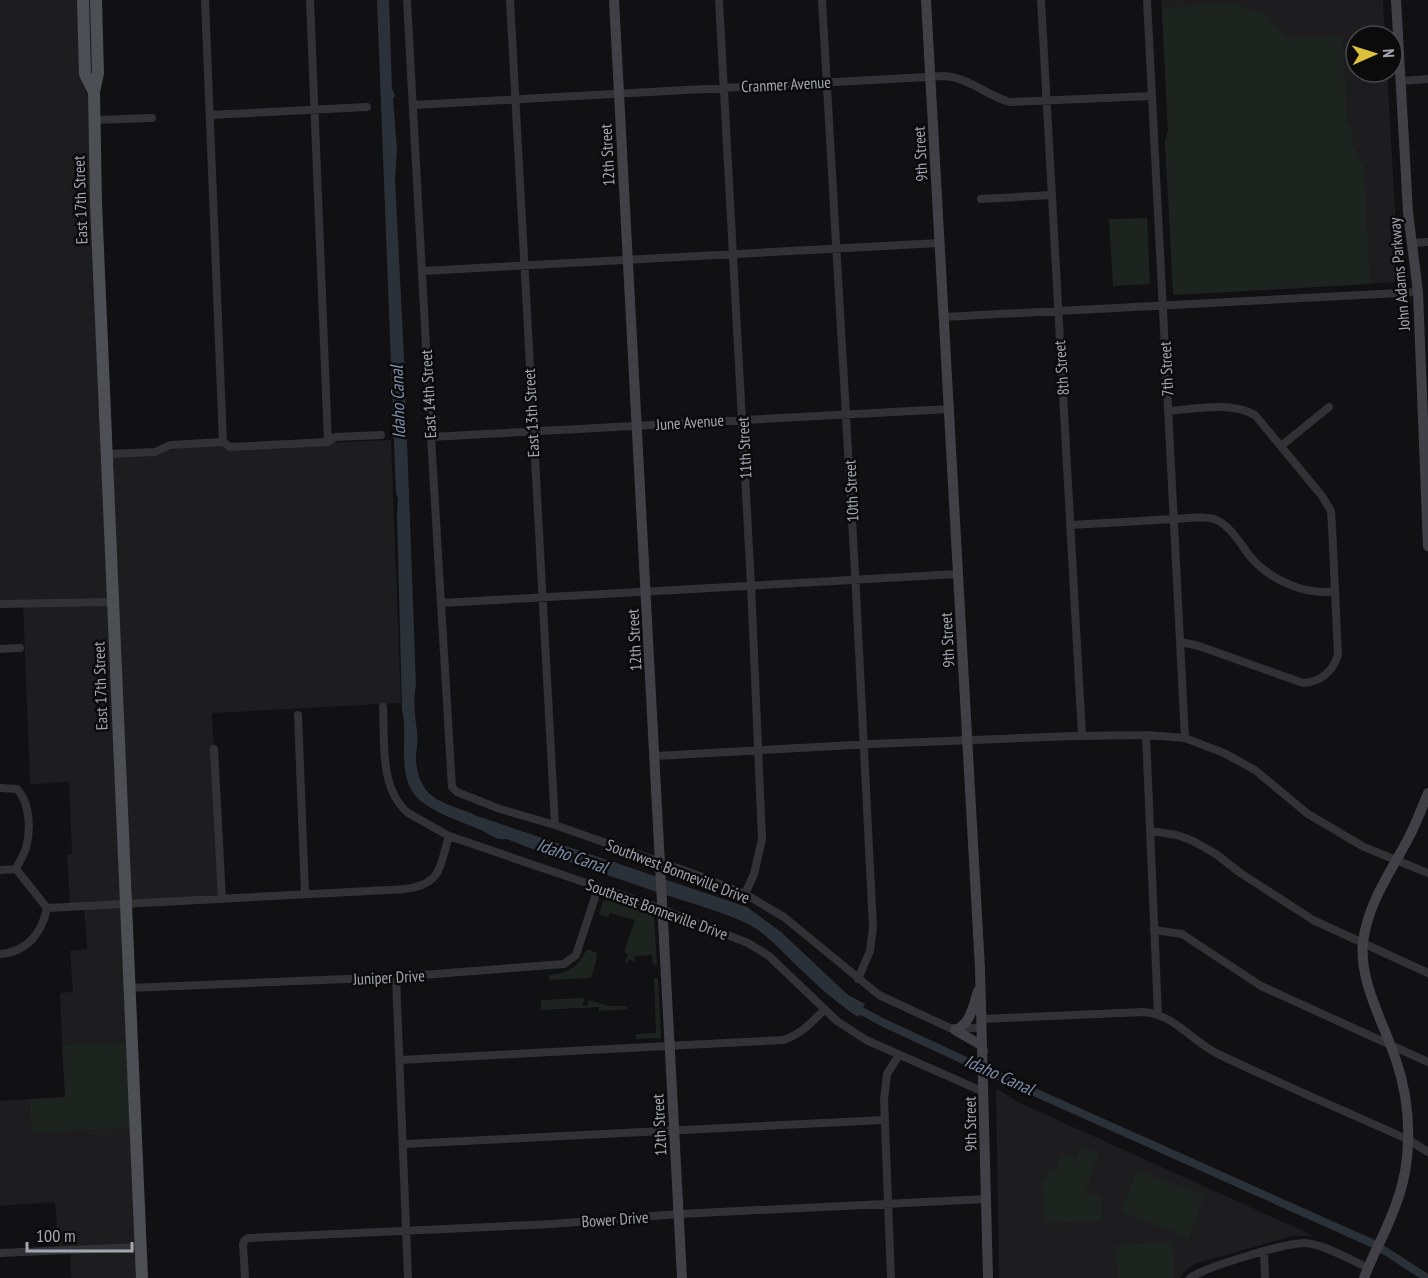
<svg xmlns="http://www.w3.org/2000/svg" width="1428" height="1278" viewBox="0 0 1428 1278" font-family="'PT Sans Narrow',sans-serif">
<style>
.built{fill:#1d1c1e}
.green{fill:#1d241f}
.water{fill:#2b3139}
.lines{fill:none;stroke-linecap:round;stroke-linejoin:round}
.canal{stroke:#2b3139;stroke-width:8}
.street{stroke:#323236;stroke-width:8}
.secondary{stroke:#404046;stroke-width:10}
.primary{stroke:#4e4e55;stroke-width:12}
.labels{text-anchor:middle;stroke-width:5;stroke-linejoin:round;paint-order:stroke}
.street-label{font-size:16px;fill:#a3a5b1;stroke:#0c0b0c}
.water-label{font-size:18px;font-style:italic;fill:#7d8da9;stroke:#0c0b0c}
</style>
<rect width="100%" height="100%" fill="#111012"/>
<!-- built -->
<path class="built" d="M0 0H91L107 454 155 452 223 442 230 447 391 440 401 703 212 713 222 899 126 903 132 1042 62 1045 60 993 73 992 70 951 87 949 84 906H70L67 854H72L69 782 30 784 23 604H0Z
M1161 0H1383L1385 36H1356V72H1387L1397 242 1402 276 1400 282 1174 294 1165 141 1168 130Z
M996 1088 1018 1102 1314 1236H1293L1197 1263 1187 1269 1180 1278H999Z
M29 1099 31 1130 135 1126 142 1278H71L70 1250H59L55 1202 0 1206V1101Z"/>
<!-- green -->
<path class="green" d="M1235 4 1249 9 1250 11H1263L1289 38H1343L1347 122 1351 123 1352 144 1364 167 1370 284 1175 295 1173 293 1165 141 1168 130 1162 8Z
M1147 218 1150 284 1113 286 1109 219Z
M606 900 654 916 657 966 653 964 652 955 635 956 634 962 629 959 627 963 625 962 628 954 624 952 635 920 610 913 608 917 599 914 603 902Z
M587 949 597 953 596 957 597 958 591 978 549 980V975C569 973 578 967 587 949Z
M654 978H658L661 1038 636 1039V1035L638 1034 656 1033Z
M585 998 582 1005 587 1006 589 1000 609 1006H627V1009L599 1011V1007L541 1010V1000Z
M132 1042 135 1128 31 1131 29 1099 65 1097 62 1045Z
M1081 1147 1099 1153 1086 1191 1101 1197V1221L1044 1223 1043 1179 1047 1178V1170L1056 1169 1061 1154 1077 1159Z
M1137 1170 1205 1195 1189 1238 1121 1212Z
M1172 1241 1175 1278H1118L1115 1246Z"/>
<!-- water -->
<path class="water" d="M377 0H389L392 88 395 96 393 98 397 150 395 178 404 358 416 685C413 698 415 718 417 730 419 743 414 755 417 768 418 777 424 790 431 795 443 805 463 809 477 816L747 907 780 931 848 995 865 1004 858 1017C835 1002 815 983 796 965 780 949 764 931 744 922 710 907 675 899 640 886 596 871 552 857 509 840 504 838 505 840 500 839 493 838 487 833 481 830 460 821 439 815 422 802 394 781 409 739 402 709L397 514 398 499 396 493Z"/>
<g class="lines">
<!-- canal -->
<path class="canal" d="M854 1007 884 1023 996 1075 1376 1245 1427 1278"/>
<!-- street -->
<path class="street" d="M205 0 223 442
M310 0 328 442
M407 0 431 437 452 787 457 792 500 809 555 825 697 875 745 894 784 917 879 995 950 1028H982
M510 0 555 825
M719 0 751 585 762 839 754 874 745 894
M822 0 855 572 873 927 870 951 858 979
M1041 0 1082 735
M1147 0 1185 738
M1401 81 1428 79
M413 105 945 76C970 78 987 96 1010 102L1152 96
M210 115 367 107
M95 120 152 118
M981 199 1051 195
M1411 243 1428 242
M422 271 939 243
M944 317 1418 292
M1168 411C1195 409 1231 401 1255 415L1322 496 1331 511 1332 526 1338 655C1333 671 1321 682 1303 683L1199 646 1181 642
M431 437 949 409
M1281 446 1329 407
M107 454 155 452 170 445 223 442 230 447 328 442 335 437 381 435
M1071 525C1105 523 1139 521 1173 519 1185 519 1202 515 1214 519 1229 524 1240 543 1249 555 1268 579 1305 596 1335 591
M441 603 958 574
M0 604 113 602
M0 649 20 648
M383 707C385 742 379 788 408 813L449 836 651 905 748 943 769 956 837 1021 866 1040 984 1092
M298 715 305 893
M1146 735 1158 1015
M214 749 222 899
M655 756 871 744 1073 736 1146 735 1185 738 1224 753 1255 770 1308 814 1364 847 1428 873
M0 788 17 789C30 803 31 829 26 848 24 855 19 862 16 869L47 908
M1151 831 1177 835 1193 841 1216 854 1239 872 1313 920 1428 973
M0 870 16 869
M47 908 369 891C390 889 425 893 437 873 443 862 445 848 449 836
M1154 930 1182 934 1261 986 1428 1062
M0 954C27 952 42 933 47 908
M396 977 408 1278
M129 988 396 977 564 964 576 955 598 888
M982 1019 1143 1012C1175 1014 1192 1042 1218 1054 1281 1084 1345 1111 1409 1140L1428 1152
M400 1060 783 1040C800 1035 811 1023 824 1010
M404 1144 884 1120
M1264 1252 1265 1278
M0 1253 140 1247
M245 1278 243 1245 244 1241 248 1238 552 1224 679 1214 986 1199
M891 1278 884 1099 887 1074 899 1055
M1190 1278C1205 1267 1288 1242 1306 1243 1325 1245 1351 1260 1368 1268"/>
<!-- secondary -->
<path class="secondary" d="M614 0 682 1278
M926 0 980 969 988 1278
M1396 0 1408 212 1418 292 1428 546
M955 1030C971 1024 973 1006 978 991
M955 1030 981 1045 983 1051
M1364 1278C1373 1254 1386 1232 1395 1207 1413 1161 1412 1107 1396 1060 1384 1023 1359 983 1363 942 1368 903 1390 873 1408 839 1416 824 1422 808 1428 793"/>
<!-- primary -->
<path class="primary" d="M83 0 85 74 94 92
M96 0 98 73 94 92 96 203 142 1278"/>
</g>
<g class="labels">
<!-- street labels -->
<g class="street-label">
<text transform="translate(786 84) rotate(-3)" y="6">Cranmer Avenue</text>
<text transform="translate(920 154) rotate(-93)" y="6">9th Street</text>
<text transform="translate(607 155) rotate(-93)" y="6">12th Street</text>
<text transform="translate(80 200) rotate(-92)" y="6">East 17th Street</text>
<text transform="translate(1399 274) rotate(-95)" y="6">John Adams Parkway</text>
<text transform="translate(1061 368) rotate(-94)" y="6">8th Street</text>
<text transform="translate(1166 369) rotate(-93)" y="6">7th Street</text>
<text transform="translate(428 394) rotate(-93)" y="6">East 14th Street</text>
<text transform="translate(531 413) rotate(-93)" y="6">East 13th Street</text>
<text transform="translate(690 422) rotate(-4)" y="6">June Avenue</text>
<text transform="translate(744 448) rotate(-93)" y="6">11th Street</text>
<text transform="translate(851 491) rotate(-93)" y="6">10th Street</text>
<text transform="translate(634 640) rotate(-93)" y="6">12th Street</text>
<text transform="translate(947 640) rotate(-93)" y="6">9th Street</text>
<text transform="translate(100 686) rotate(-92)" y="6">East 17th Street</text>
<text transform="translate(678 871) rotate(21)" y="6">Southwest Bonneville Drive</text>
<text transform="translate(657 909) rotate(20)" y="6">Southeast Bonneville Drive</text>
<text transform="translate(389 977) rotate(-3)" y="6">Juniper Drive</text>
<text transform="translate(970 1124) rotate(-91)" y="6">9th Street</text>
<text transform="translate(659 1125) rotate(-93)" y="6">12th Street</text>
<text transform="translate(615 1219) rotate(-4)" y="6">Bower Drive</text>
</g>
<!-- water labels -->
<g class="water-label">
<text transform="translate(398 402) rotate(-92)" y="6">Idaho Canal</text>
<text transform="translate(572 856) rotate(19)" y="6">Idaho Canal</text>
<text transform="translate(999 1075) rotate(24)" y="6">Idaho Canal</text>
</g>
</g>
<!-- north arrow -->
<g transform="translate(1374 54) rotate(87)"><circle r="28" fill="#0c0b0c" stroke="#48494e" stroke-width="1.5"/>
<path d="M0-4.5L10 22L0 15L-10 22Z" fill="#ddc13d"/>
<text y="-9" font-size="16" font-weight="bold" text-anchor="middle" fill="#a3a5b1">N</text>
</g>
<!-- scale -->
<path d="M27 1242v9h105v-9" fill="none" stroke="#a3a5b1" stroke-width="3"/>
<text x="36" y="1242" font-size="18" fill="#a3a5b1" stroke="#0c0b0c" stroke-width="4.5" paint-order="stroke">100 m</text>
</svg>
